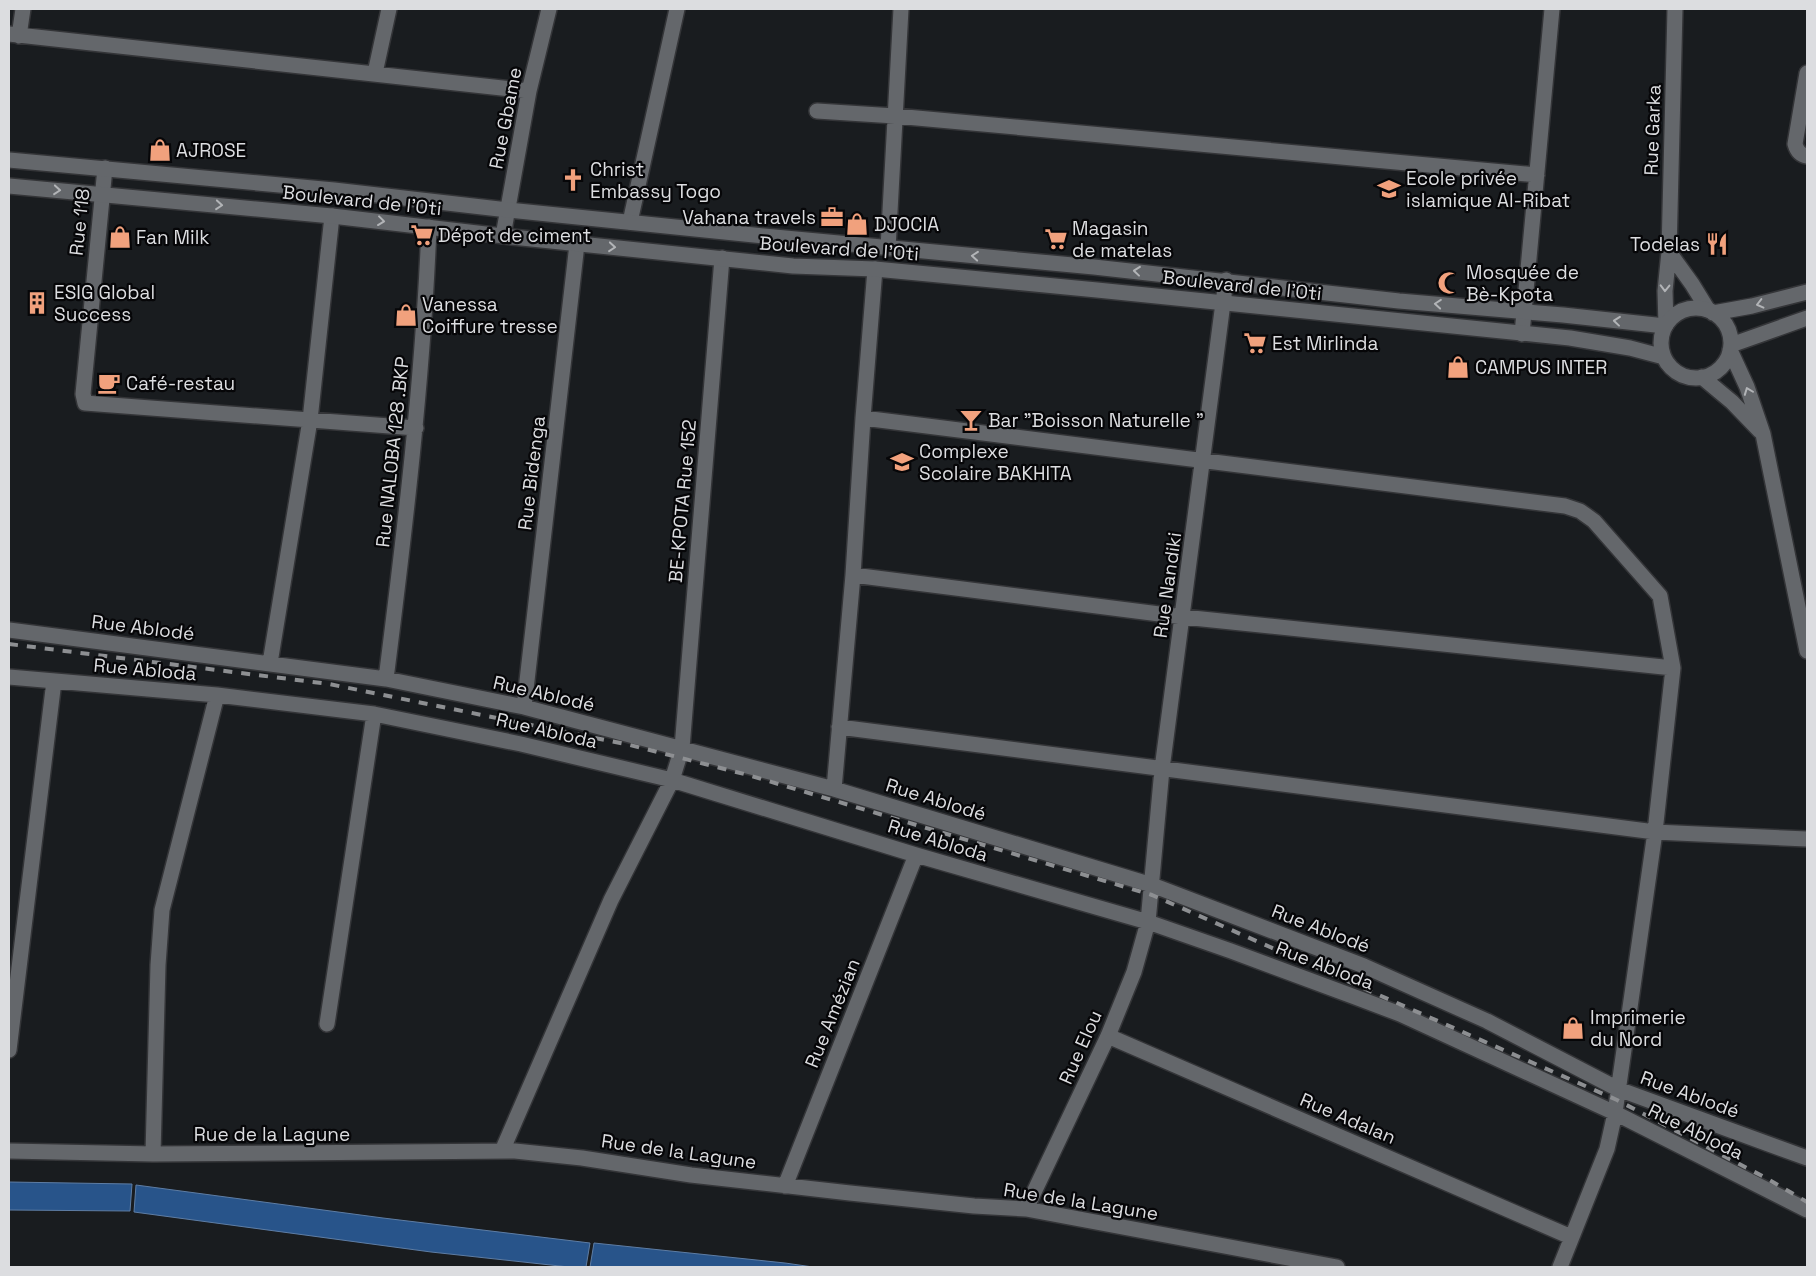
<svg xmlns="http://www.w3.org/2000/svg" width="1816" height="1276" viewBox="0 0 1816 1276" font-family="'Space Grotesk',sans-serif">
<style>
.water{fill:#28548a;stroke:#5e7da4}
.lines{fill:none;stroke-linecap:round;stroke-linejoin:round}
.street-casing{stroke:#343538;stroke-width:18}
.secondary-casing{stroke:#343538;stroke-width:18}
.street{stroke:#64676b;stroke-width:15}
.secondary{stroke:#64676b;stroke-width:15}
.rail{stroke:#8d8f92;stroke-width:4;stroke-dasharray:9 9;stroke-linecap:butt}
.oneway{stroke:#b2b4b7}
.labels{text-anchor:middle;stroke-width:4.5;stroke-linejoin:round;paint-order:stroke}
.street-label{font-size:19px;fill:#dcdde0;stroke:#060608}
.poi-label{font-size:19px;fill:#dcdde0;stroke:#060608;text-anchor:start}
</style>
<rect width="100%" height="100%" fill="#191c1f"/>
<!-- water -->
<path class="water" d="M9 1182 132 1184 130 1211 9 1210Z
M136 1185 383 1218 590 1243 586 1267H569L431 1252 134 1212Z
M594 1243 785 1263 813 1267H590Z"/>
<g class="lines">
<defs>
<path id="street" d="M9 34 529 91
M19 36 23 9
M375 73 389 9
M1807 73 1795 144C1797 151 1800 155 1807 156
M817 111 895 116 1537 175
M105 168 83 394 85 403 416 428
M630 222 677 9
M503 236 529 91 549 9
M888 248 901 9
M1669 252 1692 284 1708 310
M1666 325 1665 291 1669 252 1675 9
M1522 334 1552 9
M863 418 1565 506 1580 511 1594 521 1660 596 1673 668 1655 832 1615 1113 1607 1149 1560 1267
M853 575 1183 617 1673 668
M9 630 386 679 524 707 834 789 1152 885 1364 966 1487 1021 1618 1089 1807 1158
M270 663 310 420 332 216
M9 677 217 695 374 714 521 744 672 780 916 855 1148 922 1231 951 1355 997 1400 1014 1615 1113 1807 1210
M386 679C405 529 423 379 429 227
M524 707 577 244
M839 727 1655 832 1807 839
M834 789 853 575 863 418 875 269
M327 1024 374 714
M1108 1036 1571 1237
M9 1050 54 681
M9 1151 153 1154 515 1151 582 1158 691 1175 850 1193 974 1206 1026 1209 1337 1267
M502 1151 611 900 672 780 682 748 722 258
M153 1154 158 965 162 910 217 695
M785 1186 916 855
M1026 1209 1108 1036 1134 972 1148 922 1162 769 1226 280"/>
<path id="secondary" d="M9 160 334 190 508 210 754 235 1094 267 1399 301 1563 315 1665 326
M9 186 332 216 512 237 793 266 875 269 1097 290 1570 338 1630 348 1664 357
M1661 343a35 35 0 1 1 70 0a35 35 0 1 1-70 0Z
M1713 313 1752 306 1807 292
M1731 345 1807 318
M1730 350 1747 387 1763 434 1807 651
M1702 377 1732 402 1760 431"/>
</defs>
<!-- street casing -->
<use href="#street" class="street-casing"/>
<!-- secondary casing -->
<use href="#secondary" class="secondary-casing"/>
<!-- street -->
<use href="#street" class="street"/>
<!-- secondary -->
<use href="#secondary" class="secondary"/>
<!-- rail -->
<path class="rail" d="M9 644 329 684 630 745 748 775 1152 895 1617 1100 1766 1178 1807 1202"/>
</g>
<!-- one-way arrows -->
<defs><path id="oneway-chevron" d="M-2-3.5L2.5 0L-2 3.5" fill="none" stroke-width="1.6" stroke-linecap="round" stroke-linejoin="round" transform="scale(1.25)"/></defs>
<g class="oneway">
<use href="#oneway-chevron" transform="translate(57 190) rotate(5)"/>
<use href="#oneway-chevron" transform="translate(219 205) rotate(5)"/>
<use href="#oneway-chevron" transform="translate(381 221) rotate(7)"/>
<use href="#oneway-chevron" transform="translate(612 247) rotate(5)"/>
<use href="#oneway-chevron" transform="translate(975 256) rotate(-175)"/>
<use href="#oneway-chevron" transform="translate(1137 271) rotate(-174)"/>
<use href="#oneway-chevron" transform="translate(1665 288) rotate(91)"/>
<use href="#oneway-chevron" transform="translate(1438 304) rotate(-175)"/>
<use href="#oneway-chevron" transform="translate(1760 304) rotate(166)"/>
<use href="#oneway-chevron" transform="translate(1617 321) rotate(-174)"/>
<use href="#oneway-chevron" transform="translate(1748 391) rotate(-111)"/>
</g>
<!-- icons -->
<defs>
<symbol id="shop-bare" viewBox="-9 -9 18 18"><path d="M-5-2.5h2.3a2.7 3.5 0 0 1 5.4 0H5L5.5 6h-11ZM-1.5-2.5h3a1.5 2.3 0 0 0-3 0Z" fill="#f1a17d" stroke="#060608" stroke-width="2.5" paint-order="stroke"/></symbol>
<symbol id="church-bare" viewBox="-9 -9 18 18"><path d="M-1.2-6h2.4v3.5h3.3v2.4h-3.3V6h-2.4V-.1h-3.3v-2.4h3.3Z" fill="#f1a17d" stroke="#060608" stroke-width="2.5" paint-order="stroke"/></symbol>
<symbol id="school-bare" viewBox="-9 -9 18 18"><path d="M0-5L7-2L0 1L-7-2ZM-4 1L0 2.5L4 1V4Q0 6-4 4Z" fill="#f1a17d" stroke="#060608" stroke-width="2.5" paint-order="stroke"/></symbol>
<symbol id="office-bare" viewBox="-9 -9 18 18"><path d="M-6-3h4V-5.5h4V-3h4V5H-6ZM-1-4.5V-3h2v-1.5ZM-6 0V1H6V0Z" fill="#f1a17d" stroke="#060608" stroke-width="2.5" paint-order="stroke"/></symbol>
<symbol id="supermarket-bare" viewBox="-9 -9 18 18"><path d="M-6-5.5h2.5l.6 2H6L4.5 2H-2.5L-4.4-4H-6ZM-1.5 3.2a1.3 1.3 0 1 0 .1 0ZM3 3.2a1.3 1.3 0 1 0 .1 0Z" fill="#f1a17d" stroke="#060608" stroke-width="2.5" paint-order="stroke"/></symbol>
<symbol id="restaurant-bare" viewBox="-9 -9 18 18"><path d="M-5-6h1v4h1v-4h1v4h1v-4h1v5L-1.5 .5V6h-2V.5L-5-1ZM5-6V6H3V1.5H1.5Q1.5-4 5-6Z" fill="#f1a17d" stroke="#060608" stroke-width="2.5" paint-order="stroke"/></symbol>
<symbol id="mosque-bare" viewBox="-9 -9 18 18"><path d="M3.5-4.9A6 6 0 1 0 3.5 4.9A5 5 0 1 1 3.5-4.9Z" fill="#f1a17d" stroke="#060608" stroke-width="2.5" paint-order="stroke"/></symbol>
<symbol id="building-bare" viewBox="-9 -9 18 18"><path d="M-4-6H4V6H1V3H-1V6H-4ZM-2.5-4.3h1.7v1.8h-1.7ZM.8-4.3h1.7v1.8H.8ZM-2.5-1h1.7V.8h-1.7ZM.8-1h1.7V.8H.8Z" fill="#f1a17d" stroke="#060608" stroke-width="2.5" paint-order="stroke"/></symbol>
<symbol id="cafe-bare" viewBox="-9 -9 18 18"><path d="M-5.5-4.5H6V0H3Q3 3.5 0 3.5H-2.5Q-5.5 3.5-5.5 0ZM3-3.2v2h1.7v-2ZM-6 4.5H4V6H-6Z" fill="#f1a17d" stroke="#060608" stroke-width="2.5" paint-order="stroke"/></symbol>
<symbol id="bar-bare" viewBox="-9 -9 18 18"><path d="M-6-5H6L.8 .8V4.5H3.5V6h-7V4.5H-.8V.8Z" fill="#f1a17d" stroke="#060608" stroke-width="2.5" paint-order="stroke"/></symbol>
</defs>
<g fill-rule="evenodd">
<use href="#shop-bare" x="144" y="134" width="32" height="32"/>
<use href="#church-bare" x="557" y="164" width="32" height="32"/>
<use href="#school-bare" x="1373" y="173" width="32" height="32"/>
<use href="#office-bare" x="816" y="201" width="32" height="32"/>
<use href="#shop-bare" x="841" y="208" width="32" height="32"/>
<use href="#supermarket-bare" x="406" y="219" width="32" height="32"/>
<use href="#shop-bare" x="104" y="221" width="32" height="32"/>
<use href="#supermarket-bare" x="1040" y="223" width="32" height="32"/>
<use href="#restaurant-bare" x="1701" y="228" width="32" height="32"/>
<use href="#mosque-bare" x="1433" y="267" width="32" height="32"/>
<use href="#building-bare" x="21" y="287" width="32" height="32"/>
<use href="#shop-bare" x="390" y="299" width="32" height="32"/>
<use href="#supermarket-bare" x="1239" y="327" width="32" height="32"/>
<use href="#shop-bare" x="1442" y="351" width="32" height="32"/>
<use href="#cafe-bare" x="93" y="367" width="32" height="32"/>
<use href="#bar-bare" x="955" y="404" width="32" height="32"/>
<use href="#school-bare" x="886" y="446" width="32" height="32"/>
<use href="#shop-bare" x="1557" y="1012" width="32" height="32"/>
</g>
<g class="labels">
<!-- street labels -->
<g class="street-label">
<text transform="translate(505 118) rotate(-79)" y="7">Rue Gbame</text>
<text transform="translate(1652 130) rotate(-88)" y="7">Rue Garka</text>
<text transform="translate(362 200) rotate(6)" y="7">Boulevard de l'Oti</text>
<text transform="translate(79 222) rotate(-84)" y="7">Rue 118</text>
<text transform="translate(839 248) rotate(4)" y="7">Boulevard de l'Oti</text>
<text transform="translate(1242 285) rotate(6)" y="7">Boulevard de l'Oti</text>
<text transform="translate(392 452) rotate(-84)" y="7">Rue NALOBA 128 .BKP</text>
<text transform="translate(531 473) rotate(-83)" y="7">Rue Bidenga</text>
<text transform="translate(682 501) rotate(-85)" y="7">BE-KPOTA Rue 152</text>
<text transform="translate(1167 585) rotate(-82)" y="7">Rue Nandiki</text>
<text transform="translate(143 627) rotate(7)" y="7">Rue Ablodé</text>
<text transform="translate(145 669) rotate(5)" y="7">Rue Abloda</text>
<text transform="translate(544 693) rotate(13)" y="7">Rue Ablodé</text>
<text transform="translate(547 730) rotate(13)" y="7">Rue Abloda</text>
<text transform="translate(936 799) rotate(17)" y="7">Rue Ablodé</text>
<text transform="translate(938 840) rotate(17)" y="7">Rue Abloda</text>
<text transform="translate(1321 928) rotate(21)" y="7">Rue Ablodé</text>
<text transform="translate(1325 965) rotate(21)" y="7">Rue Abloda</text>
<text transform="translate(832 1013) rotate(-68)" y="7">Rue Amézian</text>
<text transform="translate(1080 1047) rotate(-66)" y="7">Rue Elou</text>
<text transform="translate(1690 1094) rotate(20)" y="7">Rue Ablodé</text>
<text transform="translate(1348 1118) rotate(23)" y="7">Rue Adalan</text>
<text transform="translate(1696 1131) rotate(26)" y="7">Rue Abloda</text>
<text x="272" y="1141">Rue de la Lagune</text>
<text transform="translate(679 1151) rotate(8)" y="7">Rue de la Lagune</text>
<text transform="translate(1081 1201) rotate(9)" y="7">Rue de la Lagune</text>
</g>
<!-- poi labels -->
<g class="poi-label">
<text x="176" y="157">AJROSE</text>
<text x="590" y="176">Christ<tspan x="590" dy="22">Embassy Togo</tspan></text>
<text x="1406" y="185">Ecole privée<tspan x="1406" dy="22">islamique Al-Ribat</tspan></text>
<text x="816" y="224" text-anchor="end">Vahana travels</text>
<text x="874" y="231">DJOCIA</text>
<text x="1072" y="235">Magasin<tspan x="1072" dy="22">de matelas</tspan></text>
<text x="438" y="242">Dépot de ciment</text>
<text x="136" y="244">Fan Milk</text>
<text x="1700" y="251" text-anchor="end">Todelas</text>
<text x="1466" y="279">Mosquée de<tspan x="1466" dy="22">Bè-Kpota</tspan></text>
<text x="54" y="299">ESIG Global<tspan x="54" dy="22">Success</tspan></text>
<text x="422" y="311">Vanessa<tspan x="422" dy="22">Coiffure tresse</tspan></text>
<text x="1272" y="350">Est Mirlinda</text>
<text x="1475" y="374">CAMPUS INTER</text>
<text x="126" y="390">Café-restau</text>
<text x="988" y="427">Bar "Boisson Naturelle "</text>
<text x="919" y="458">Complexe<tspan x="919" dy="22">Scolaire BAKHITA</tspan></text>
<text x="1590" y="1024">Imprimerie<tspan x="1590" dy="22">du Nord</tspan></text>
</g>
</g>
<!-- border -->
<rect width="1816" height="1276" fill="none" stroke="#dcdde0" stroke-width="20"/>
</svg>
